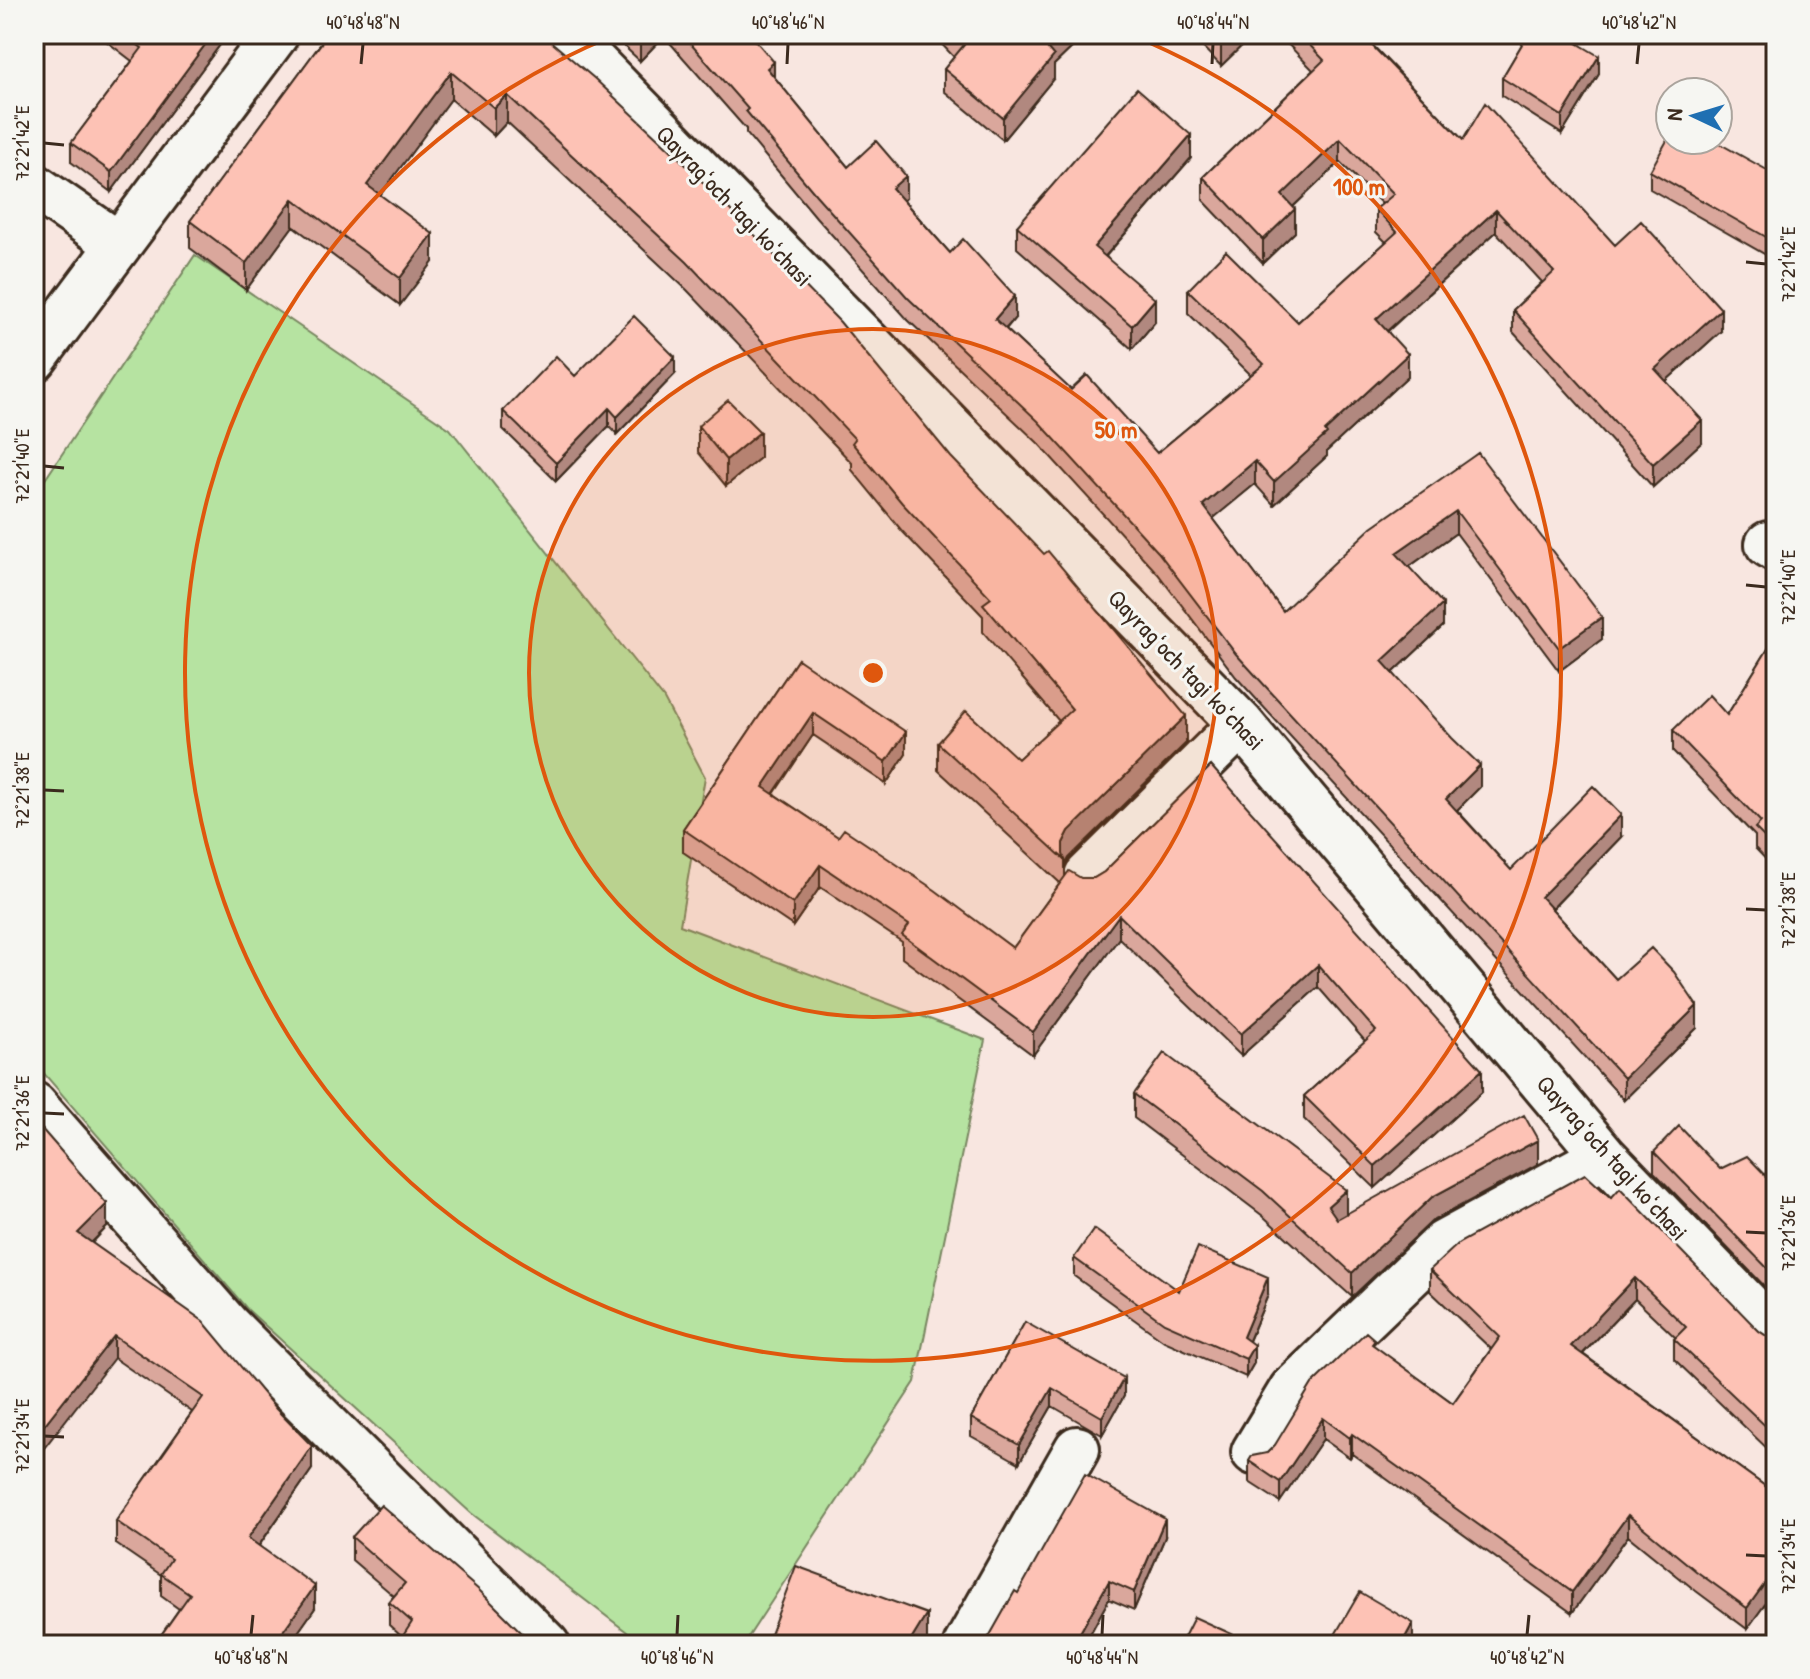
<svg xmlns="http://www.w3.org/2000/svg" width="1810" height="1679" viewBox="0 0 1810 1679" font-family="'Patrick Hand',sans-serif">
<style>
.green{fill:#b6e3a1;stroke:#788660;stroke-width:2}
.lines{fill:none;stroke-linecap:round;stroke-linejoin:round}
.minor-casing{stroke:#3b2a1e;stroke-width:50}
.minor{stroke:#f6f6f2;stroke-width:44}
.wall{fill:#daa79c;stroke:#3b2a1e;stroke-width:2}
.shaded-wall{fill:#b1887f;stroke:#3b2a1e;stroke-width:2}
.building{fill:#fdc2b5;stroke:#3b2a1e;stroke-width:2}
.ticks{fill:none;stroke:#3b2a1e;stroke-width:3}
.ring{fill:none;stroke:#df570d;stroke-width:4}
.labels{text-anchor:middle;stroke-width:6;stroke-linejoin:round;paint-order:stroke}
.street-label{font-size:24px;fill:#3b2a1e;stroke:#f6f6f2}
.centre{fill:#df570d;stroke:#f6f6f2;stroke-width:4}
.ring-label{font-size:24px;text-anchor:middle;font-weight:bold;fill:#df570d;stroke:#f6f6f2;stroke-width:6;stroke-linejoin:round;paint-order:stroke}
.neatline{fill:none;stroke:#3b2a1e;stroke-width:3}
.ticks-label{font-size:20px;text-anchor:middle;fill:#3b2a1e}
</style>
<rect width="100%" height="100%" fill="#f8e6e0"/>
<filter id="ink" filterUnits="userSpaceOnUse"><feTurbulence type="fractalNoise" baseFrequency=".0125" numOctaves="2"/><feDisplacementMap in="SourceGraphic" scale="16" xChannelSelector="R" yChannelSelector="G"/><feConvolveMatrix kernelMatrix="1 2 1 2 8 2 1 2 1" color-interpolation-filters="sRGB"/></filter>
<g filter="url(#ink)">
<!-- green -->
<path class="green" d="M195 255 450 429 664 699 705 777 680 925 985 1040 915 1382 743 1645H644L471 1513 248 1310 34 1062V496Z"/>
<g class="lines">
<defs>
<path id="minor" d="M566 34 1241 724 1604 1156 1776 1334
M34 186 118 244
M34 359 276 34
M1768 544 1776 549
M1087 876 1241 724
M34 1105 227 1325 547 1645
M1254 1452 1292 1389 1444 1243 1604 1156
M966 1645 1077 1449"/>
</defs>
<!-- minor casing -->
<use href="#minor" class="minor-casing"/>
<!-- minor -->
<use href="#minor" class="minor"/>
</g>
<!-- wall -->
<path class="wall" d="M97 34H228L111 192 71 162V143L132 61Z
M328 34H542L1186 743 1069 858 1065 865V876L1081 878H1094L1104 872 1211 766 1482 1092 1375 1188 1304 1119V1096L1365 1041 1318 987 1241 1056 1119 938 1033 1055 902 958V942L820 887 793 926 683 852V829L798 659 906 754 886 784 813 735 774 794 838 837 1013 948 1060 883 938 770V743L1018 759 1059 721 983 632V616L902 531 852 470V463L687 290 507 122 494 136 451 99 380 195 433 262 400 305 293 226 246 290 190 248V221Z
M611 34H750L774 77 848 167 906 198 904 201 950 253 1015 318 1006 329 1071 390 1157 453 1251 375 1188 313V290L1298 322 1386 242 1376 232V209L1382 204 1340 162 1293 207 1295 232 1263 263 1203 200V177L1313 70 1278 34H1363V35L1463 140 1615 245 1721 331 1666 381 1702 442 1653 487 1513 332V310L1542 282 1496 232 1388 331 1408 376 1327 451V456L1274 505 1255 484 1213 518 1283 611 1478 453 1602 639 1559 671 1456 533 1409 567 1443 626 1393 673 1480 787 1457 810 1511 870 1621 837 1552 909 1616 979 1697 1028 1624 1100 1236 677 1158 574 1038 443 908 320 816 217 746 133V129L664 36 640 61Z
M932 34H1081V39L1054 65V78L1003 140 944 91V69L954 57Z
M1190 34H1254L1221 66Z
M1528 34H1586L1580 44 1599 74 1562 134 1502 96V78Z
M1191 158 1106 256 1155 322 1132 349 1017 248V226Z
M1650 171 1776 175 1768 256 1650 189Z
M675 374 617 434 609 426 556 481 503 429V411L575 376Z
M698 426 760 458 726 486 698 452Z
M1776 497V522L1773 520V502Z
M1776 636V870L1755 848V836L1673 751V730L1727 715Z
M1134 1094 1346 1214 1538 1164 1432 1221 1352 1297 1263 1216 1134 1118Z
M34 1120 107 1227 92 1243 312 1469 259 1546 315 1608 289 1645H154L179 1609 161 1596V1575L116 1544V1521L192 1412 114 1358 34 1317Z
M1654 1152 1720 1169 1776 1186V1298L1654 1172Z
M1611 1198 1759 1331 1768 1337H1776V1457L1674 1359V1339L1676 1338 1635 1299 1583 1354 1776 1494V1589L1747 1629 1696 1591 1628 1536 1572 1613 1352 1454 1350 1458 1323 1439 1280 1502 1249 1482V1461L1267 1453 1375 1347 1453 1403 1491 1349 1430 1291V1270Z
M1074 1258 1179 1291 1268 1295 1249 1341 1254 1363 1246 1377 1164 1341 1074 1276Z
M1025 1322 1124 1396 1102 1435 1052 1406 1019 1463 971 1436V1418Z
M352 1537 529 1640 402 1637 389 1625V1602L394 1596 352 1560Z
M1165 1537 1134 1610 1109 1599 1084 1645H989V1637L1018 1593Z"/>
<!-- shaded-wall -->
<path class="shaded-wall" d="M213 34H228L111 192V172Z
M645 34H664V36L640 61V39Z
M1063 34H1081V39L1054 65V78L1003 140V118L1048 49Z
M1231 34H1254L1221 66V44Z
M1576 34H1586L1572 57V40Z
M1599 56V74L1562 134V116Z
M774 62V84L767 68Z
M451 72V99L367 213V185Z
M507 95V122L494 136V108Z
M1191 135V158L1094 269V247Z
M1340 139V162L1282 217V195Z
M906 176V198L892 211V188Z
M293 199V226L246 290V263Z
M1295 209V232L1263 263V240Z
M1496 210V232L1376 341V319Z
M1776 224V242L1768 256V238Z
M433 234V262L400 305V278Z
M1015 296V318L995 341V319Z
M1155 299V322L1132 349V326Z
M1721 309V331L1655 391V369Z
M1408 354V376L1327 451V456L1274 505V482L1325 431Z
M675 357V374L617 434V417Z
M609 408V426L556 481V463Z
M1702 420V442L1653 487V464Z
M760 432V458L726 486V460Z
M1255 461V484L1203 527V505Z
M1456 511V533L1396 576V553Z
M1443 604V626L1382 683V661Z
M1602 617V639L1559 671V648Z
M813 713V735L763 809V787Z
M1186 716V743L1069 858 1065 865V860L1063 857V843L1069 831Z
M906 732V754L886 784V762Z
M1480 765V787L1446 821V799Z
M1621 815V837L1541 920V897Z
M820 865V887L793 926V904Z
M1119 915V938L1033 1055V1032Z
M1318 965V987L1241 1056V1034Z
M1697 1006V1028L1624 1100V1078Z
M1482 1070V1092L1375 1188V1166Z
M1538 1140V1164L1432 1221 1352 1297V1273L1432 1197Z
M1346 1190V1214L1328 1230V1206Z
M107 1204V1227L78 1256V1233Z
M1268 1277V1295L1243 1355V1337Z
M1635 1278V1299L1571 1366V1346Z
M114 1336V1358L34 1461V1438Z
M1254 1345V1363L1246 1377V1359Z
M1124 1378V1396L1102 1435V1417Z
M1052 1388V1406L1019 1463V1445Z
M1323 1418V1439L1280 1502V1482Z
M1352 1434V1454L1350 1458V1438Z
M312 1446V1469L248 1561V1538Z
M1628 1515V1536L1572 1613V1592Z
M1165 1519V1537L1134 1610V1592Z
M1776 1568V1589L1747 1629V1608Z
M1109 1581V1599L1084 1645H1073Z
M315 1586V1608L289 1645H273Z
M927 1614V1640L924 1645H908Z
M1413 1623V1643L1412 1645H1401Z"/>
<!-- building -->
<path class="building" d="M123 34H213L111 172 71 143 142 48Z
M328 34H542L595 79 675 154 840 322 951 457 1044 554 1048 551 1186 716 1069 831 1063 843V854L1065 860 938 743 966 711 1018 759 1072 709 983 604 991 598 902 503 852 443 855 439 687 262 507 95 494 108 451 72 367 185 433 234 400 278 293 199 246 263 190 221Z
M635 34H645L640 39Z
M682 34H750L774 62 767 68 848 167 876 141 906 176 892 188 950 253 963 239 1015 296 995 319 1071 390 1087 375 1157 453 1264 364 1188 290 1226 251 1298 322 1397 232 1376 209 1394 194 1340 139 1282 195 1295 209 1263 240 1203 177 1324 60 1299 34H1361L1463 140 1485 103 1615 245 1641 221 1721 309 1655 369 1702 420 1653 464 1513 310 1554 272 1496 210 1376 319 1408 354 1325 431 1327 434 1274 482 1255 461 1203 505 1283 611 1372 527 1478 453 1602 617 1559 648 1456 511 1396 553 1443 604 1382 661 1452 738 1480 765 1446 799 1511 870 1593 786 1621 815 1541 897 1616 979 1651 948 1674 972 1697 1006 1624 1078 1236 654 1158 552 1038 421 908 298 816 195 746 111 748 109Z
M953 34H1063L1048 49 1054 56 1003 118 944 69 964 45Z
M1212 34H1231L1221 44Z
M1528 34H1576L1572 40 1599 56 1562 116 1502 78Z
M1137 88 1191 135 1094 247 1155 299 1132 326 1017 226Z
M1670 135V140H1713L1776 175V224L1768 238 1650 171Z
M634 316 675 357 617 417 609 408 556 463 503 411 556 356 575 376Z
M728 400 760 432 726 460 698 426Z
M1776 636V849L1755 828 1761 822 1673 730 1709 695 1727 715Z
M798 659 906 732 886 762 813 713 763 787 838 837 844 829 935 890 1013 948 1069 871 1081 878H1094L1104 872 1211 766 1482 1070 1375 1166 1304 1096 1376 1031 1318 965 1241 1034 1119 915 1033 1032 902 935 909 925 820 865 793 904 683 829Z
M1164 1053 1346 1190 1328 1206 1337 1219 1524 1115 1538 1140 1432 1197 1352 1273 1263 1191 1134 1094Z
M34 1120 107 1204 78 1233 203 1321 276 1409 312 1446 248 1538 315 1586 273 1645H262L256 1641 254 1645H154L190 1594 161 1574 171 1559 116 1521 203 1397 114 1336 34 1438V1319L46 1305 34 1294Z
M1679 1126 1720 1169 1747 1156 1776 1186V1277L1654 1152Z
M1585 1174 1611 1198 1620 1188 1759 1331 1768 1337H1776V1436L1674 1339 1686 1327 1635 1278 1571 1346 1776 1494V1568L1747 1608 1696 1571 1628 1515 1572 1592 1352 1434 1350 1438 1323 1418 1280 1482 1249 1461 1252 1456 1267 1453 1275 1445 1312 1384 1366 1332 1375 1340 1372 1344 1453 1403 1500 1337 1430 1270 1459 1243Z
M1094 1229 1179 1291 1198 1247 1268 1277 1243 1337 1254 1345 1246 1359 1164 1323 1074 1258Z
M1025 1322 1124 1378 1102 1417 1052 1388 1019 1445 971 1418Z
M1085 1474 1165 1519 1134 1592 1109 1581 1073 1645H1002L989 1637 1015 1591 1018 1593Z
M381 1505 480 1591 529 1640 538 1645H397L412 1622 389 1602 405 1583 352 1537Z
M796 1566 927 1614 908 1645H766Z
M1360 1592 1413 1623 1401 1645H1329Z
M1194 1617 1256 1645H1180Z"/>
</g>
<!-- ticks -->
<path class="ticks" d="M361 64 363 44M787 64 788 44M1212 64 1213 44M1637 64 1639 44M44 143 64 145M1746 262 1766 264M44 466 64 468M1746 585 1766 587M44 790 64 791M1746 909 1766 910M44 1113 64 1114M1746 1232 1766 1233M44 1436 64 1437M1746 1555 1766 1556M251 1635 253 1615M677 1635 678 1615M1102 1635 1103 1615M1527 1635 1529 1615"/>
<!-- distance rings -->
<circle cx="873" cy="673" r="344" fill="#df570d" fill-opacity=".12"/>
<g class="ring">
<circle cx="873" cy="673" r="344"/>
<path d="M1131 35A688 688 0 1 1 615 35"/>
</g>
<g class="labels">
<!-- street labels -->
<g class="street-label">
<text transform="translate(734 206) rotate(46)" y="8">Qayragʻoch tagi koʻchasi</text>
<text transform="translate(1186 670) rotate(46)" y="8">Qayragʻoch tagi koʻchasi</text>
<text transform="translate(1612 1158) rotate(48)" y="8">Qayragʻoch tagi koʻchasi</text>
</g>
</g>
<circle cx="873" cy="673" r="12" class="centre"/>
<g class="ring-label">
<text x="1359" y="195">100 m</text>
<text x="1116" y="438">50 m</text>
</g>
<!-- margin -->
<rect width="1810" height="1679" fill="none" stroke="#f6f6f2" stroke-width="88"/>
<!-- north arrow -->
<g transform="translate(1694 116) rotate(274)"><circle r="38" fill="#f6f6f2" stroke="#aba49d" stroke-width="2"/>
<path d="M0-6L14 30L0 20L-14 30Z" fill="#1f6fb2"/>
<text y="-12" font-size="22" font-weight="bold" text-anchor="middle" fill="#3b2a1e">N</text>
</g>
<rect x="44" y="44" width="1722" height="1591" class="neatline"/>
<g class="ticks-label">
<text x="363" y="29">40°48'48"N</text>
<text x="788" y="29">40°48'46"N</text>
<text x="1213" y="29">40°48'44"N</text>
<text x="1639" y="29">40°48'42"N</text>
<text transform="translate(22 143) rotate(-90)" y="7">72°21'42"E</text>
<text transform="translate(1788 264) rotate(-90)" y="7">72°21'42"E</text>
<text transform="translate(22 466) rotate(-90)" y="7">72°21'40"E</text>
<text transform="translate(1788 587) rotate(-90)" y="7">72°21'40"E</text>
<text transform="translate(22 790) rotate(-90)" y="7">72°21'38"E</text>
<text transform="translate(1788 910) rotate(-90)" y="7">72°21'38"E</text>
<text transform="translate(22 1113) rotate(-90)" y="7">72°21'36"E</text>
<text transform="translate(1788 1233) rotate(-90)" y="7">72°21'36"E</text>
<text transform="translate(22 1436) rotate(-90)" y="7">72°21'34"E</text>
<text transform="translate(1788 1556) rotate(-90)" y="7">72°21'34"E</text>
<text x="251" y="1664">40°48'48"N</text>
<text x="677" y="1664">40°48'46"N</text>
<text x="1102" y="1664">40°48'44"N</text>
<text x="1527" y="1664">40°48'42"N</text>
</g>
</svg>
